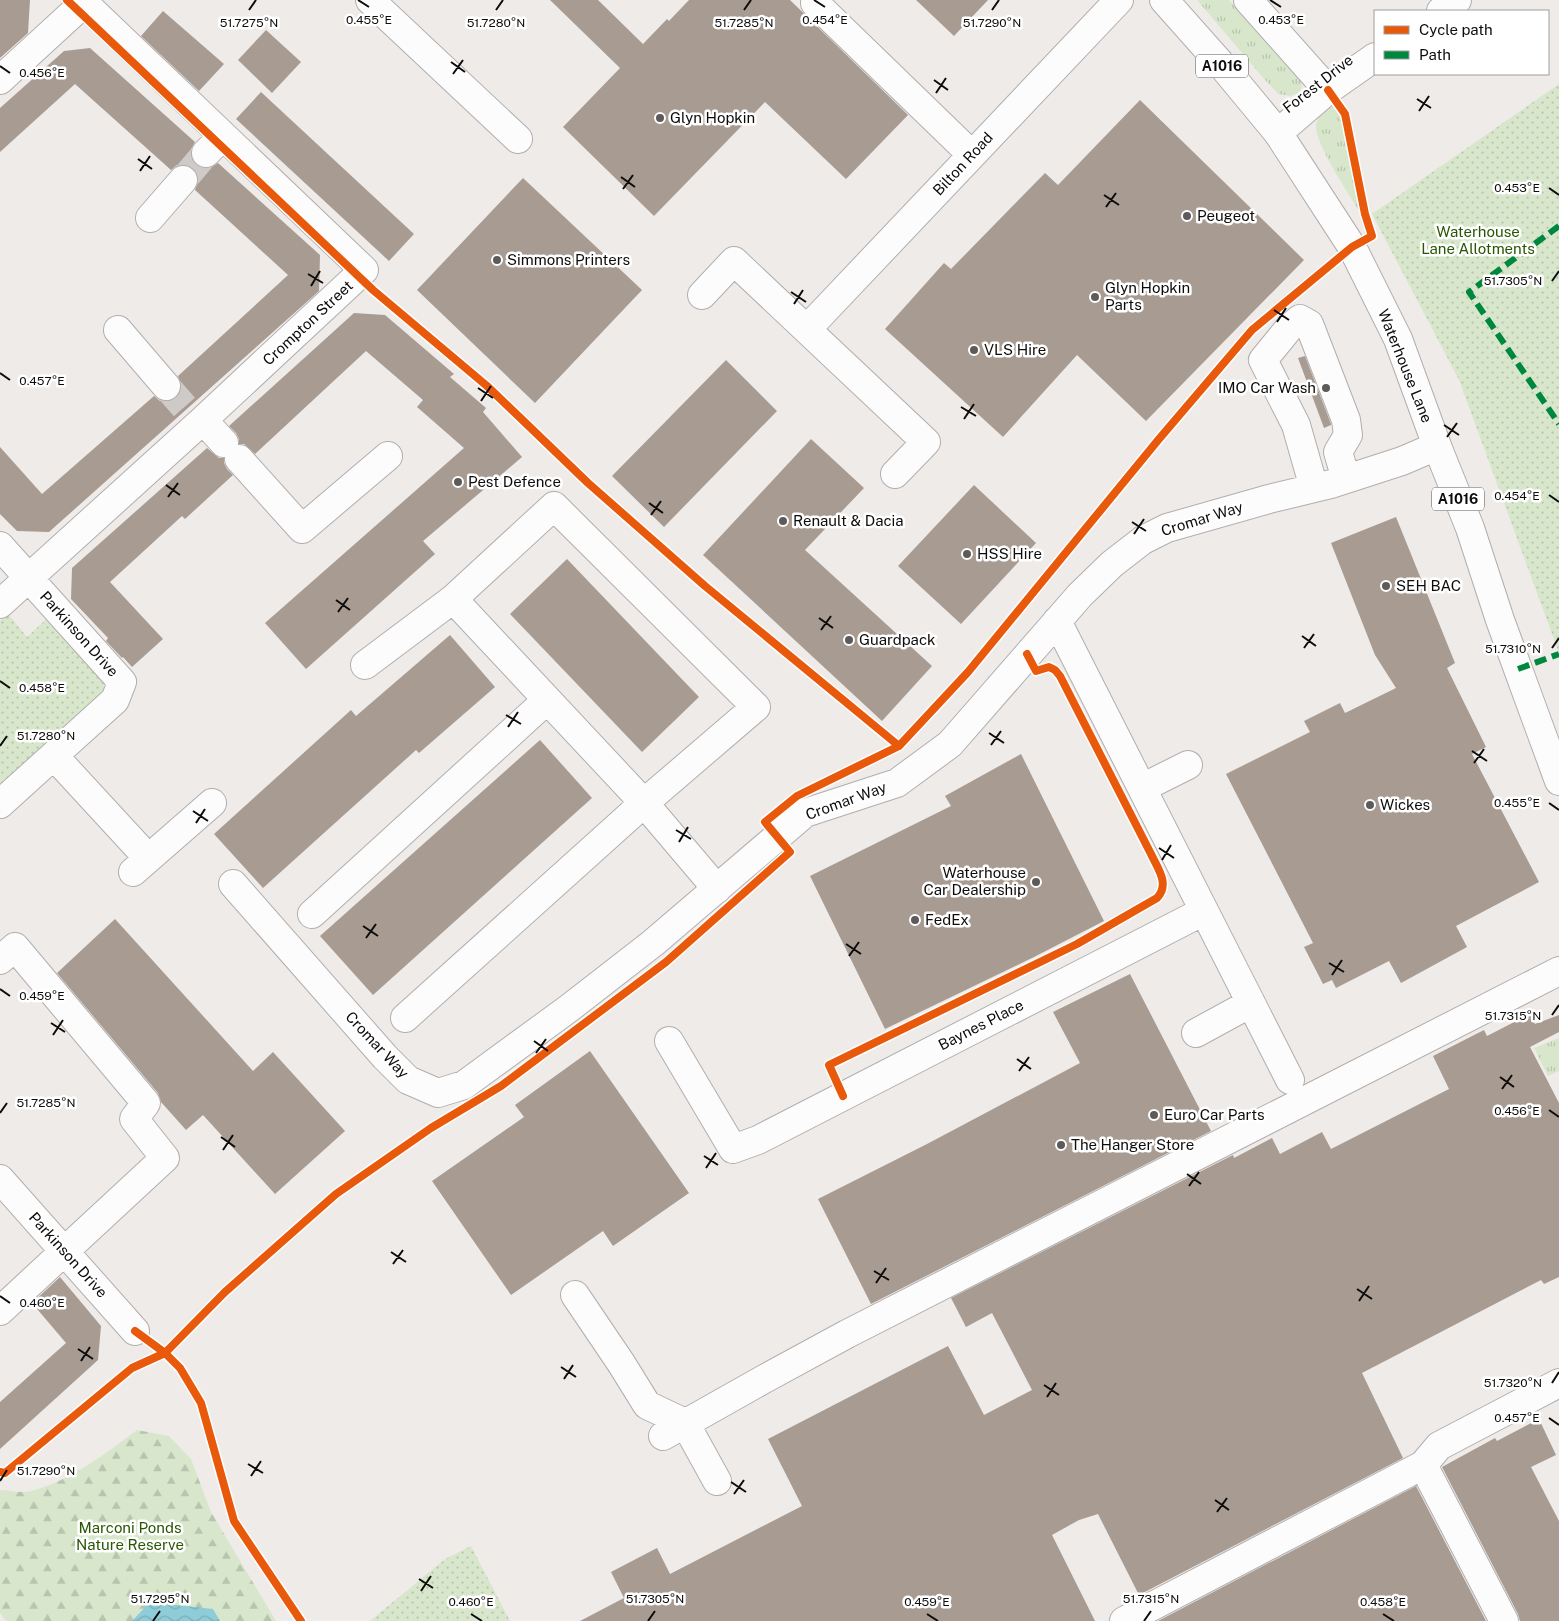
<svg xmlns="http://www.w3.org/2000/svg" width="1559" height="1621" viewBox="0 0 1559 1621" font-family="'Public Sans',sans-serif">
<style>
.grass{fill:url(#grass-tufts)}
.forest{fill:url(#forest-firs)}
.park{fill:url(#park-dots)}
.water{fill:url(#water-waves)}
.building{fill:#a79b92}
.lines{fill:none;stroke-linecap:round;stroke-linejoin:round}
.minor-tunnel{stroke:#cdcac8;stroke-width:28;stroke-dasharray:28 14;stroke-linecap:butt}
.minor-casing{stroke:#b1aead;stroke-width:30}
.major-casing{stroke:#b1aead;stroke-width:30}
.minor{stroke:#fdfcfc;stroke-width:28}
.major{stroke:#fdfcfc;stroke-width:28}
.quiet{stroke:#00873e;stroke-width:6;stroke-dasharray:12 6;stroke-linecap:butt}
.cycleway-casing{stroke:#fff;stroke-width:11}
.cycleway{stroke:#e8590c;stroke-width:8}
.ticks{fill:none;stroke:#0e0c0b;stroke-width:2}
.poi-dot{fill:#5d5a59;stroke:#fff;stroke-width:2}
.labels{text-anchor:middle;stroke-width:5;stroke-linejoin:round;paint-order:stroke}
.shield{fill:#fff;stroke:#565554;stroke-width:1}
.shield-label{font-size:14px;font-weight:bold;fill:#0e0c0b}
.street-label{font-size:15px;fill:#0e0c0b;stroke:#fff}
.poi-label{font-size:15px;fill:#0e0c0b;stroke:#fff;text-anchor:start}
.park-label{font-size:15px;fill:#295600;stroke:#fff}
.ticks-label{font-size:12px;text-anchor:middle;fill:#0e0c0b;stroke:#fff;stroke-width:5;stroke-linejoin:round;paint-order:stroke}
</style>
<defs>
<pattern id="grass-tufts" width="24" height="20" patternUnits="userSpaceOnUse" patternTransform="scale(1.25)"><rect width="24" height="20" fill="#d8e7cc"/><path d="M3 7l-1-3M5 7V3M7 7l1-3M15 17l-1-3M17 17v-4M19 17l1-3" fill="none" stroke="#b8c5ae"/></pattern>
<pattern id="forest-firs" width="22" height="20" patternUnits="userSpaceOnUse" patternTransform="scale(1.25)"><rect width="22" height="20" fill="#d8e7cc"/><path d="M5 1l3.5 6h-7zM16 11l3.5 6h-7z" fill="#b8c5ae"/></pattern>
<pattern id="park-dots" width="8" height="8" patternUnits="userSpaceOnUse" patternTransform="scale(1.25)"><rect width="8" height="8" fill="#d8e7cc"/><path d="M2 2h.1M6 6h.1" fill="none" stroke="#b8c5ae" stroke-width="1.8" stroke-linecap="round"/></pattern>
<pattern id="water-waves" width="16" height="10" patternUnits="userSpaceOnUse" patternTransform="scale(1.25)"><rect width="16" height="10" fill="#8eccd7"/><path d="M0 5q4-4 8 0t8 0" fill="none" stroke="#79aeb7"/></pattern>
</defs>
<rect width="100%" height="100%" fill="#efebe9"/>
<!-- grass -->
<path class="grass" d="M1197 0H1229L1295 65C1300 75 1305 82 1299 93L1290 96 1279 94 1265 80Z
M1333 104 1342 116 1361 214C1351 197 1314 143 1316 125 1317 116 1326 109 1333 104Z
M1559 1038V1071L1548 1076 1534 1048Z"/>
<!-- forest -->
<path class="forest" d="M137 1430 169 1436 191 1459 211 1512 276 1621H6L0 1613V1490C9 1490 22 1494 31 1491 70 1481 105 1454 137 1430Z"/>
<!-- park -->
<path class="park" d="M1559 84V653L1459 380 1372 214Z
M56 610 105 666 103 698 0 790V621L8 614 27 637Z
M471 1546 510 1621H370L445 1559Z"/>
<!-- water -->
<path class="water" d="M150 1602 213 1609 220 1621H132Z"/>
<!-- building -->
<path class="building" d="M0 0H30L28 33 0 58Z
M550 0H598L643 44 667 19 669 21 689 0H790L908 115 846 179 765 102 654 216 563 127 620 68Z
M916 0H988L954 36Z
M163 11 224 64 199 91 141 36Z
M266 30 301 62 272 93 238 60Z
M90 48 195 142 191 149V157L195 164 202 168H210L218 163 320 255 319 291 49 532 17 531 0 514V447L42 494 154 396 160 401H168L176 398 181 391V384L178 376 288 275 195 190 198 182V175L194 169 185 165H177L171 170 75 84 0 152V108L64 51Z
M261 92 414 234 389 261 236 119Z
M1140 100 1304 260 1146 421 1077 355 1003 437 885 329 944 263 951 269 1045 173 1058 185Z
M523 178 642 290 535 403 417 290Z
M354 313 385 315 454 374 450 377 486 408 483 412 522 457 423 541 435 554 306 669 265 623 464 448 417 407 423 400 366 351 255 454 244 444H239V439L236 433 229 426Z
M1305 356 1331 424V425L1324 428 1298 358Z
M726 360 777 411 664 527 612 476Z
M811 439 864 488 805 550 932 666 882 721 703 555Z
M207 448 219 458H224V463L227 469 233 475 185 519 182 516 110 582 163 639 132 667 123 657 122 658 106 641 108 638 71 599 72 568Z
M974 485 1036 543 961 624 898 566Z
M1396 517 1455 663 1447 668 1486 747 1472 754 1539 882 1456 926 1467 947 1401 983 1389 961 1336 988 1332 980 1323 984 1304 947 1313 943 1226 774 1310 732 1304 721 1340 703 1345 713 1396 688 1375 655 1331 543Z
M567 559 699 697 642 752 510 614Z
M450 635 495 687 419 753 416 750 263 888 214 834 351 710 356 716Z
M540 740 592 798 373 995 320 936Z
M1021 754 1104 921 1034 957 885 1029 810 876 951 806 945 796Z
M115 919 253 1071 273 1052 345 1131 275 1194 203 1115 186 1130 161 1102 158 1093 57 973Z
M1130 974 1211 1131 871 1304 818 1199 927 1144 1080 1063 1053 1012Z
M1530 1014 1535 1024 1559 1015V1032L1530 1047 1559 1103V1277L1544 1284 1541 1280 1362 1373 1403 1458 1139 1595 1098 1514 1079 1520 1052 1535 1095 1621H580L624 1598 611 1572 657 1548 670 1574 802 1506 768 1439 948 1346 984 1415 1032 1390 992 1313 966 1327 951 1298 1233 1155 1234 1158 1272 1138 1280 1154 1322 1132 1331 1149 1449 1089 1433 1056 1484 1030 1487 1036Z
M590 1051 689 1193 613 1246 603 1231 511 1295 432 1181 524 1117 515 1105Z
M60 1277 101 1326 98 1360 0 1449V1402L66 1343 32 1303Z
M1539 1419 1556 1455 1531 1467 1559 1521V1621H1520L1518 1614 1442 1467 1495 1438 1497 1441Z
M1416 1486 1486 1621H1158Z"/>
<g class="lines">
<!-- minor-tunnel -->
<path class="minor-tunnel" d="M183 180 206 153
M166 386 187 410"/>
<defs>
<path id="minor" d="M370 0 518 139
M818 0 815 3 972 155
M1248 0 1328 90
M1441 11 1457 0
M0 80 84 3
M1278 133 1328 90 1375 57
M206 153 223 136
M150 218 183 180
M702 295 734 261 926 442 895 474
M807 329 1119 0
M118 330 166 386
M203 420 224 443
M239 459 302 529 388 456
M1314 488 1296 425 1263 360 1290 327 1300 319 1309 324 1346 420 1348 435 1338 452 1346 479
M0 546 122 682 115 700 0 804
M0 604 203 420 364 270 81 0
M1057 621 1290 1080
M365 665 453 599
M54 756 148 858
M1142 788 1188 765
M133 872 212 803
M233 884 385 1057 408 1080 438 1093 464 1085 568 1009 653 943 805 813 897 783 950 744 1080 595 1112 564 1143 540 1167 528 1269 499 1331 484 1402 461 1437 446
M312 914 547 700
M0 960 15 947 146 1103 134 1119 165 1158 0 1311
M405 1018 644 803 756 707 554 506 453 599 644 803 717 889
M1196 1033 1251 1003
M669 1041 733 1149 758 1140 1204 911
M0 1179 135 1331
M575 1295 621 1363 647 1405 685 1423 717 1481
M663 1436 766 1378 847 1334 1559 971
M1423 1465 1504 1621
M1124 1621 1423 1465 1439 1446 1559 1383"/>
<path id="major" d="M1164 0 1220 63 1278 133 1352 247 1398 339 1437 446 1470 528 1500 620 1559 781"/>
</defs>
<!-- minor casing -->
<use href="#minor" class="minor-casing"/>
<!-- major casing -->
<use href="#major" class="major-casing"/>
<!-- minor -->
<use href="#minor" class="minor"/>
<!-- major -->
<use href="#major" class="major"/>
<!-- quiet -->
<path class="quiet" d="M1559 226 1469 292 1559 424
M1518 669 1559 654"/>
<defs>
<path id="cycleway" d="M67 0 373 290 487 386 588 483 705 586 899 746
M843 1096 829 1065 1077 944 1157 898C1170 884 1158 869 1151 854L1060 676 1055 670 1049 667 1036 671 1027 654
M135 1331 165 1353 180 1368 201 1403 234 1521 301 1621
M0 1472 5 1473 132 1368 165 1353 225 1292 336 1194 431 1128 501 1086 666 962 790 852 765 822 797 796 899 746 968 672 1159 439 1252 330 1352 247 1372 236 1365 214 1345 114 1328 90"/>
</defs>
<!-- cycleway casing -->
<use href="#cycleway" class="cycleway-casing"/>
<!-- cycleway -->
<use href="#cycleway" class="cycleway"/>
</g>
<!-- ticks -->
<path class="ticks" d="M358 0 369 7M814 0 825 7M1270 0 1281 7M249 10 256 0M496 10 503 0M744 10 751 0M992 10 999 0M451 62 465 72M0 66 10 73M453 74 463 60M934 80 948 90M936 93 946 78M1417 99 1431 108M1419 111 1429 96M138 159 152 169M140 171 150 156M621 177 635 187M1549 188 1559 195M623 189 633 175M1104 195 1119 205M1106 207 1116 193M308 274 323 283M1552 281 1559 271M311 286 320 271M791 292 806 302M794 304 803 290M1274 310 1289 320M1277 322 1286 308M0 373 10 380M478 388 493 398M481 401 491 386M961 407 976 416M964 419 974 404M1444 425 1459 435M1447 437 1457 423M166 485 180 495M1549 495 1559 502M168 497 178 483M649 503 663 513M651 515 661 501M1132 522 1146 531M1134 534 1144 519M336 600 350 610M338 612 348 598M819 618 833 628M821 630 831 616M1302 636 1316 646M1304 648 1314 634M1552 648 1559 638M0 681 10 688M506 715 521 724M508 727 518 712M989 733 1004 743M991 745 1001 731M0 746 7 736M1472 751 1487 761M1474 763 1484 749M1549 803 1559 810M193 811 208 821M196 823 205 809M676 830 691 839M679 842 688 827M1159 848 1174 858M1162 860 1171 845M363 926 378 936M366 938 376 924M846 944 861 954M849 956 859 942M1329 963 1344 972M1332 975 1342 960M0 989 10 996M1552 1015 1559 1005M51 1023 65 1032M53 1035 63 1020M534 1041 548 1051M536 1053 546 1039M1017 1059 1031 1069M1019 1071 1029 1057M1500 1077 1514 1087M1502 1089 1512 1075M1549 1110 1559 1117M0 1113 7 1103M221 1137 235 1147M223 1150 233 1135M704 1156 718 1165M706 1168 716 1153M1187 1174 1201 1184M1189 1186 1199 1172M391 1252 406 1262M393 1264 403 1250M874 1271 889 1280M876 1283 886 1268M1357 1289 1372 1299M0 1296 10 1303M1359 1301 1369 1286M78 1349 93 1359M81 1361 90 1347M561 1367 576 1377M564 1379 573 1365M1552 1383 1559 1372M1044 1385 1059 1395M1047 1397 1056 1383M1549 1418 1559 1425M248 1464 263 1473M251 1476 261 1461M0 1481 7 1470M731 1482 746 1492M734 1494 744 1480M1215 1500 1229 1510M1217 1512 1227 1498M419 1579 433 1588M421 1591 431 1576M471 1614 482 1621M927 1614 938 1621M1383 1614 1394 1621M153 1621 160 1611M648 1621 655 1611M1144 1621 1151 1611"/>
<!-- markers -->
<g class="poi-dot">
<circle cx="660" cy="118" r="5"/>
<circle cx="1187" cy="216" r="5"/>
<circle cx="497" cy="260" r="5"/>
<circle cx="1095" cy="297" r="5"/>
<circle cx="974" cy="350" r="5"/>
<circle cx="1326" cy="388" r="5"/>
<circle cx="458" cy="482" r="5"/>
<circle cx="783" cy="521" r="5"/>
<circle cx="967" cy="554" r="5"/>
<circle cx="1386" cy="586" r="5"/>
<circle cx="849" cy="640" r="5"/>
<circle cx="1370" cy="805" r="5"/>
<circle cx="1036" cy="882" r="5"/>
<circle cx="915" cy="920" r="5"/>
<circle cx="1154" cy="1115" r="5"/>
<circle cx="1061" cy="1145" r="5"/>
</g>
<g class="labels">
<!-- shield labels -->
<g class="shield">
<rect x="1196" y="54.5" width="52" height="23" rx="4"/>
<rect x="1432" y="487.5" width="52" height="23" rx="4"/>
</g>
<g class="shield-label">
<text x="1222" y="71">A1016</text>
<text x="1458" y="504">A1016</text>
</g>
<!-- street labels -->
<g class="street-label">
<text transform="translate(1318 84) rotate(-38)" y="5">Forest Drive</text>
<text transform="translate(963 164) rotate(-47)" y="5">Bilton Road</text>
<text transform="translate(308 323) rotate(-43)" y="5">Crompton Street</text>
<text transform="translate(1405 366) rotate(68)" y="5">Waterhouse Lane</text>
<text transform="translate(1202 519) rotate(-17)" y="5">Cromar Way</text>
<text transform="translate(79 634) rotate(48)" y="5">Parkinson Drive</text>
<text transform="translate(846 801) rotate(-20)" y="5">Cromar Way</text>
<text transform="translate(981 1025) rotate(-27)" y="5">Baynes Place</text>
<text transform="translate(377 1045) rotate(47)" y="5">Cromar Way</text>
<text transform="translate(68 1255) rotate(48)" y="5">Parkinson Drive</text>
</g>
<!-- poi labels -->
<g class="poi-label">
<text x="670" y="123">Glyn Hopkin</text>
<text x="1197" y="221">Peugeot</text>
<text x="507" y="265">Simmons Printers</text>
<text x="1105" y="293">Glyn Hopkin<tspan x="1105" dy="17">Parts</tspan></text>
<text x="984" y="355">VLS Hire</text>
<text x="1316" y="393" text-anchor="end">IMO Car Wash</text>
<text x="468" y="487">Pest Defence</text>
<text x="793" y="526">Renault &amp; Dacia</text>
<text x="977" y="559">HSS Hire</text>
<text x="1396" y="591">SEH BAC</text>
<text x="859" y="645">Guardpack</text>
<text x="1380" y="810">Wickes</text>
<text x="1026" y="878" text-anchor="end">Waterhouse<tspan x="1026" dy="17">Car Dealership</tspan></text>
<text x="925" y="925">FedEx</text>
<text x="1164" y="1120">Euro Car Parts</text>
<text x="1071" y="1150">The Hanger Store</text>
</g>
<!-- park labels -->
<g class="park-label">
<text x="1478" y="237">Waterhouse<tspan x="1478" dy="17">Lane Allotments</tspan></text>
<text x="130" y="1533">Marconi Ponds<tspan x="130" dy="17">Nature Reserve</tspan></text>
</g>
</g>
<g class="ticks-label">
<text x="369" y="24">0.455°E</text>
<text x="825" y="24">0.454°E</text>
<text x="1281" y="24">0.453°E</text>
<text x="249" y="27">51.7275°N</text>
<text x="496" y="27">51.7280°N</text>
<text x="744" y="27">51.7285°N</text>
<text x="992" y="27">51.7290°N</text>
<text x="42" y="77">0.456°E</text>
<text x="1517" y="192">0.453°E</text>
<text x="1513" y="285">51.7305°N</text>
<text x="42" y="385">0.457°E</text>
<text x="1517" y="500">0.454°E</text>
<text x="1513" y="653">51.7310°N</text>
<text x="42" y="692">0.458°E</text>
<text x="46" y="740">51.7280°N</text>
<text x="1517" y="807">0.455°E</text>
<text x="42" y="1000">0.459°E</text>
<text x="1513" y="1020">51.7315°N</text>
<text x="46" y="1107">51.7285°N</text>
<text x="1517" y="1115">0.456°E</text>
<text x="42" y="1307">0.460°E</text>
<text x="1513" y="1387">51.7320°N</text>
<text x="1517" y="1422">0.457°E</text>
<text x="46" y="1475">51.7290°N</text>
<text x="160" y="1603">51.7295°N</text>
<text x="655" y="1603">51.7305°N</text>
<text x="1151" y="1603">51.7315°N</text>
<text x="471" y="1606">0.460°E</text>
<text x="927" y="1606">0.459°E</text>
<text x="1383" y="1606">0.458°E</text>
</g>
<!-- legend -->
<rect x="1374" y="10" width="175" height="65" fill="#ffffff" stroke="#9f9e9d"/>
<rect x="1384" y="26" width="25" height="8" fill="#e8590c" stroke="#9f9e9d"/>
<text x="1419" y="35" font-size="15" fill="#0e0c0b">Cycle path</text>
<rect x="1384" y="51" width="25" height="8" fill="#00873e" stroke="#9f9e9d"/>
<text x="1419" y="60" font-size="15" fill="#0e0c0b">Path</text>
</svg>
